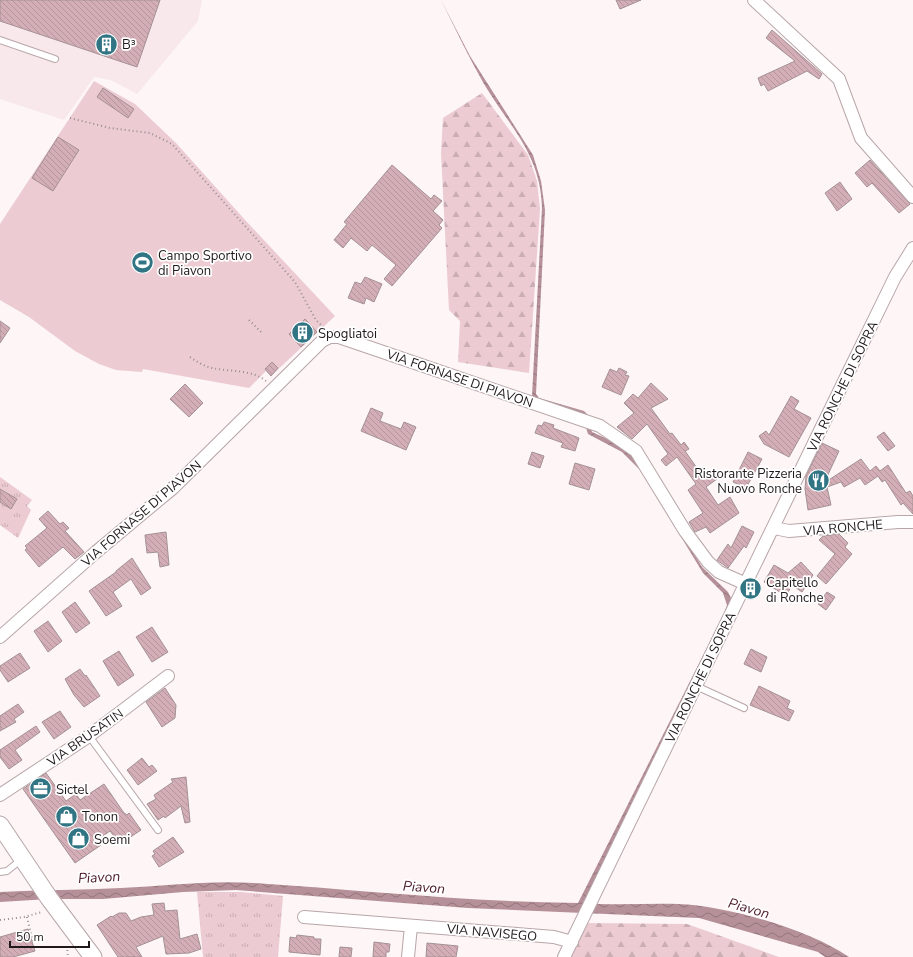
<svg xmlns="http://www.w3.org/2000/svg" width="913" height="957" viewBox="0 0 913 957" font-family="'Nunito Sans',sans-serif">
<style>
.built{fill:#f8e7eb}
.grass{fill:url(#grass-tufts)}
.forest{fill:url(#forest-firs)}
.park{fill:#eccbd2}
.water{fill:url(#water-waves)}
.building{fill:url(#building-back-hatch);stroke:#a39194}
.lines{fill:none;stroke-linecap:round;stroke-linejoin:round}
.service-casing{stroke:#b8a6a9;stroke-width:8}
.minor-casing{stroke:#b8a6a9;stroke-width:14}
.secondary-casing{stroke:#b8a6a9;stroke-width:19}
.path{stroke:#958e8f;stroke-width:2;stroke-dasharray:1 3;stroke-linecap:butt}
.service{stroke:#fff;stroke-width:6}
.minor{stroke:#fff;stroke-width:12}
.secondary{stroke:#fff;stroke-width:17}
.labels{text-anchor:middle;stroke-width:3.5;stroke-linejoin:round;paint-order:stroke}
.poi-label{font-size:13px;fill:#20191b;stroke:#fff;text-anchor:start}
.street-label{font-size:13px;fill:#20191b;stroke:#fff}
.water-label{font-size:14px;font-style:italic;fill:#4d1c2b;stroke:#fff}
</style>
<defs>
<pattern id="grass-tufts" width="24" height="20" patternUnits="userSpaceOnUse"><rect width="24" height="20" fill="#eccbd2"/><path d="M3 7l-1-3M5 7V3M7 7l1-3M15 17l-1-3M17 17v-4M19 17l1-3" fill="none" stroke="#caaeb4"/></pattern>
<pattern id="forest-firs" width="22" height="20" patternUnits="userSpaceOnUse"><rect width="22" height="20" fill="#eccbd2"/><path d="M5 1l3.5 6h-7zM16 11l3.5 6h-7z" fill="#caaeb4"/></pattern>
<pattern id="water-waves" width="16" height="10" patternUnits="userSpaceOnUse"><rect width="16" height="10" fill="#b59098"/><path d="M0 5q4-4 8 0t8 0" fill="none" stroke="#93757b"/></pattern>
<pattern id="building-back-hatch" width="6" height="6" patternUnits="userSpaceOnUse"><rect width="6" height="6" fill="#d4aeb6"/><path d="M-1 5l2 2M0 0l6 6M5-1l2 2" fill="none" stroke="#b6959c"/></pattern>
</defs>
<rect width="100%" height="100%" fill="#fdf5f6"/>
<!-- built -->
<path class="built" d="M0 0H202L198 21 137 94 111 80 94 77 64 120 0 99Z"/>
<!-- grass -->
<path class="grass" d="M0 477 32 500 27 506 31 510 18 538 0 525Z
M197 892H240L283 896 278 957H203Z"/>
<!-- forest -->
<path class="forest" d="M482 93 528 155 537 181 540 209 529 373 458 362 460 321 449 310 441 153 443 118Z
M585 923 687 924 779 957H568Z"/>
<!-- park -->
<path class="park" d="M94 81 135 104 176 143 246 221 335 316 271 376 266 371 249 388 143 369 142 372 116 370 99 364 75 351 29 317 0 300V224Z"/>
<!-- water -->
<path class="water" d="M441 0 470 56 533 155 541 181 545 210 536 394 539 398 584 411 588 415 592 432 618 444 636 459 702 567 728 592 731 598 727 615 583 903C614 906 646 903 678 904 728 906 808 929 849 957H825L818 952 699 918 468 908 236 890 183 892 103 899H49L0 902V892C40 890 81 890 121 888 165 886 210 880 254 883 362 890 469 902 578 903L724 614 727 605 723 593 703 573 641 471 622 452 588 434 584 421 534 399 532 396 542 208C541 155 510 127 484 84 468 56 455 28 441 0Z"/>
<!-- building -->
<path class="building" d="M0 0H160L137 67 0 21Z
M616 0H641L620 9Z
M772 30 822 74 819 79 807 71 768 91 764 84 761 86 758 78 795 61 766 38Z
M103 88 134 109 128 118 97 97Z
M58 137 79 150 53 191 32 178Z
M870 160 910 204 899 213 872 183 867 187 855 173Z
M392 165 431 199 434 195 442 201 433 211 443 220 439 225 442 228 392 286 384 279 396 265 372 245 367 251 351 238 343 248 334 240 347 224 344 222Z
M840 182 852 199 837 211 825 193Z
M365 277 382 284 374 302 366 298 364 304 348 298 355 282 361 284Z
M305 319 317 332 301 347 289 334Z
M0 321 10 328 0 343Z
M272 362 278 368 271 376 265 369Z
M619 368 627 372 625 375 629 376 621 395 602 387 610 369 617 372Z
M651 383 668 399 651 408 670 434 672 433 681 445 684 442 689 449 685 451 704 478 711 472 717 479 706 487 718 505 730 497 739 513 710 533 706 527 695 532 689 522 703 513 688 490 696 484 677 457 666 466 661 460 668 454 647 424 632 439 617 427 634 413 624 403 633 394 638 398Z
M185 384 203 403 189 417 170 399Z
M791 396 799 401 794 409 811 418 789 457 764 444 759 436 766 431 769 435Z
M371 408 383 413 380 421 401 429 404 422 416 427 406 450 361 431Z
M544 422 554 425 553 428 579 438 575 451 561 447 563 443 535 433 538 425 542 426Z
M884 432 895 446 888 451 877 437Z
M822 443 839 451 824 483 861 459 870 471 876 466 880 471 888 465 906 493 910 491 913 496V514L903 503 901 505 885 480 882 482 878 476 865 485 860 478 844 487 841 482 827 487 831 505 808 510 805 489 806 476Z
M532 452 544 456 540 468 528 464Z
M748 452 762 459 746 488 733 482Z
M575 463 595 469 589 490 569 484Z
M0 489 17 499 11 509 0 502Z
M48 511 60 524 63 522 69 528 65 531 84 552 75 559 63 547 39 567 25 550 27 548 25 546 47 528 39 519Z
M742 526 754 532 746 548 744 546 728 568 717 560 728 544 731 548Z
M166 532 169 565 160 567 158 552 147 553 145 535Z
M839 534 848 543 845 547 852 554 826 584 817 576 835 554 819 540 823 536Z
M132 558 151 588 141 595 131 579 113 592 122 606 106 616 89 591 116 572V571Z
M801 562 813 575 802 592 792 585 786 596 764 582 774 565 788 573Z
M827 592 835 597 826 610 818 604Z
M75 602 90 623 76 633 62 612Z
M48 621 62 641 48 652 34 631Z
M152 627 168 652 152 662 136 637Z
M751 649 767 657 761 672 744 664Z
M119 651 134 675 118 686 103 661Z
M20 653 30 668 8 682 0 670V666Z
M80 669 85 676 86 675 100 696 84 707 74 695 65 679Z
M759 686 790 701 787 708 794 711 789 721 750 705Z
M165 688 176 705 175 718 162 727 146 702Z
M18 704 24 712 14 719 16 722 0 731V716Z
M60 711 71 727 54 739 42 722Z
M36 726 40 732 15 750 22 760 9 769 0 757V750Z
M142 758 149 767 152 765 157 771 138 785 127 770Z
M46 773 66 801 76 794 80 800 104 784 124 813 127 815 129 813 141 830 120 844 110 831 97 840 101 845 75 863 23 789Z
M186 777 190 822 185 823 181 806 165 818 164 816 158 820 147 804 156 799 154 795 173 782 171 779Z
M173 837 184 852 159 867 152 856 155 854 153 851Z
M164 903 165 911 177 910 180 939 197 934 201 949 189 953 166 954 163 936 136 947 142 957H118L97 925 111 916 112 917 119 913H126L131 921 141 917 154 915 152 904Z
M28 929 35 951 13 957H0V937Z
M297 935 314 937V939H321L320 955 289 952 290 937 296 938Z
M374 942 390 944 389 952H386V957H373Z
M427 943 458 946 456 957H426Z
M340 947 352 948 351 957H339Z"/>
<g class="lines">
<defs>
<path id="service" d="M0 40 55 59
M696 686 744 708
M89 736 158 830
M0 872 7 871 22 859"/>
<path id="minor" d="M754 0 839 79 861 138 913 197
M774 528 789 531 898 522H913
M0 637 96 552 173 488 322 341 330 337H339L600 426 636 451 685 531 708 562 719 572 746 584
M0 795 89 736 168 676
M304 917 554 937 572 942
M408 957 411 926
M564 957 849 371 895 277 913 248"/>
<path id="secondary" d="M0 825 49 898 93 957"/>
</defs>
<!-- service casing -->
<use href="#service" class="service-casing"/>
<!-- minor casing -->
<use href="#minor" class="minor-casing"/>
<!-- secondary casing -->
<use href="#secondary" class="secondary-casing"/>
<!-- path -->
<path class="path" d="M70 118 110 128 150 133 172 144 295 282 316 320 324 328
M249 320 261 332
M190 357C197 362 204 366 212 368 230 372 253 369 267 382
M27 917 33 943
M0 920 24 917 42 912
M67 946 68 957"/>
<!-- service -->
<use href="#service" class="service"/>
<!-- minor -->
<use href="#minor" class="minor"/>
<!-- secondary -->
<use href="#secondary" class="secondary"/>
</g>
<!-- icons -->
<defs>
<symbol id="building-disc" viewBox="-11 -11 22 22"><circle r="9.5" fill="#317584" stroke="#fff"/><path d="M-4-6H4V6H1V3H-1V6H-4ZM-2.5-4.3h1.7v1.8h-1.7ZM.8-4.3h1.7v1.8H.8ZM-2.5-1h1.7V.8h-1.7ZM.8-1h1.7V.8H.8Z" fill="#fff"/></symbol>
<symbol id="stadium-disc" viewBox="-11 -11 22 22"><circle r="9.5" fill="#317584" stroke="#fff"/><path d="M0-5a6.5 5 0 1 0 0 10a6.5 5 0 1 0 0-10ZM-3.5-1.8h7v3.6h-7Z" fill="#fff"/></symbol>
<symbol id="restaurant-disc" viewBox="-11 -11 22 22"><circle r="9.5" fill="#317584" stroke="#fff"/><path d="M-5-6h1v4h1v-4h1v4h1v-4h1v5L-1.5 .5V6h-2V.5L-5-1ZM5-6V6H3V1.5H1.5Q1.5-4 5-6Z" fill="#fff"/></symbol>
<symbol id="office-disc" viewBox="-11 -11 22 22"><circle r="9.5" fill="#317584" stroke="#fff"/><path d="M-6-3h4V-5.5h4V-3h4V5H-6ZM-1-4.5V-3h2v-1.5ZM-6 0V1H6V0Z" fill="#fff"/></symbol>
<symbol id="shop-disc" viewBox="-11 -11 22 22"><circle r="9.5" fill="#317584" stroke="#fff"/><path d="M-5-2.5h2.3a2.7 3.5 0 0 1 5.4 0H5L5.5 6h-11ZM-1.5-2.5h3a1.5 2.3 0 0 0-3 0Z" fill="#fff"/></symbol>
</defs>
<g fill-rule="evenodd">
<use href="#building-disc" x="94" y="32" width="25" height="25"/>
<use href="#stadium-disc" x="130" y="250" width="25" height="25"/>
<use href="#building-disc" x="290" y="320" width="25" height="25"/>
<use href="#restaurant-disc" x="806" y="468" width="25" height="25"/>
<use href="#building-disc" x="738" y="576" width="25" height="25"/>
<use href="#office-disc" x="28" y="776" width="25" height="25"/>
<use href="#shop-disc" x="54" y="804" width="25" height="25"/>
<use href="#shop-disc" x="66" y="826" width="25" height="25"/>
</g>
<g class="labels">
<!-- poi labels -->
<g class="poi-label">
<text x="122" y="49">B³</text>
<text x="158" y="260">Campo Sportivo<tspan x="158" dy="15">di Piavon</tspan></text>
<text x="318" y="338">Spogliatoi</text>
<text x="802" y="478" text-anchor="end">Ristorante Pizzeria<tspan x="802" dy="15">Nuovo Ronche</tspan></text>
<text x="766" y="587">Capitello<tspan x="766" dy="15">di Ronche</tspan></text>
<text x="56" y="794">Sictel</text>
<text x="82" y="821">Tonon</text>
<text x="94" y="844">Soemi</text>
</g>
<!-- street labels -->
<g class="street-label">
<text transform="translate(460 378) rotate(19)" y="5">VIA FORNASE DI PIAVON</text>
<text transform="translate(842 386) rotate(-64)" y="5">VIA RONCHE DI SOPRA</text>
<text transform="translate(141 513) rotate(-41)" y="5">VIA FORNASE DI PIAVON</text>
<text transform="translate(843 527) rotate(-5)" y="5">VIA RONCHE</text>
<text transform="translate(700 677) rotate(-64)" y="5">VIA RONCHE DI SOPRA</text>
<text transform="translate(85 737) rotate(-35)" y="5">VIA BRUSATIN</text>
<text transform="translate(492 932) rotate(5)" y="5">VIA NAVISEGO</text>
</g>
<!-- water labels -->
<g class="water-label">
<text transform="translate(99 877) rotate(-3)" y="5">Piavon</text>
<text transform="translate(424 887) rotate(4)" y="5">Piavon</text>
<text transform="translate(749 908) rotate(16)" y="5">Piavon</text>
</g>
</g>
<!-- scale -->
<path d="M10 941v6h79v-6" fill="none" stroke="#20191b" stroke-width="2"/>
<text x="16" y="941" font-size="12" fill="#20191b" stroke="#ffffff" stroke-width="3" paint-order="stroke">50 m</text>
</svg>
